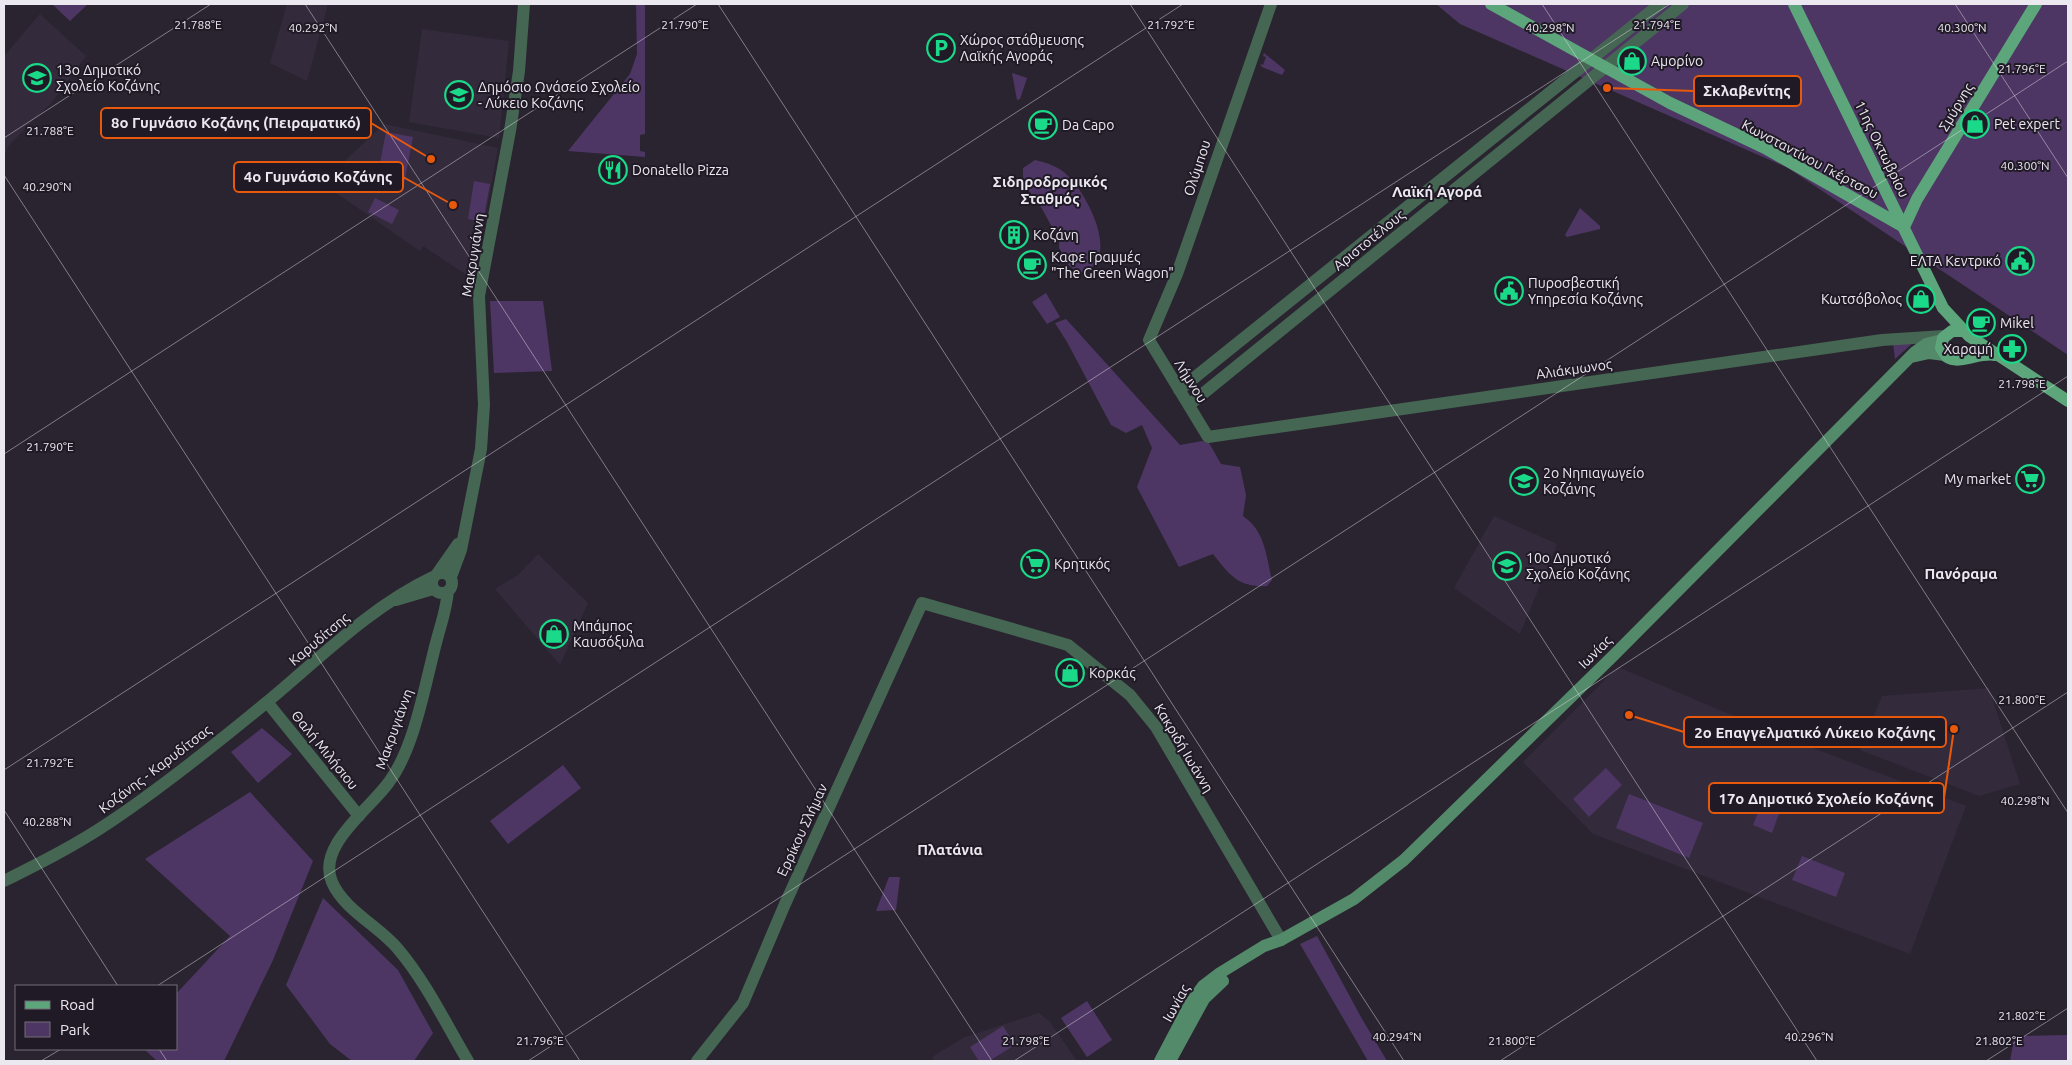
<svg xmlns="http://www.w3.org/2000/svg" width="2072" height="1065" viewBox="0 0 2072 1065" font-family="Ubuntu,sans-serif">
<style>
.built{fill:#332a3c}
.green{fill:#4e3664}
.lines{fill:none;stroke-linecap:round;stroke-linejoin:round}
.tertiary{stroke:#456652;stroke-width:12}
.secondary{stroke:#538a6a;stroke-width:12}
.primary{stroke:#5da67c;stroke-width:12}
.ticks{fill:none;stroke:#ece8f0;stroke-width:1;stroke-opacity:0.45}
.labels{text-anchor:middle;stroke-width:4;stroke-linejoin:round;paint-order:stroke}
.poi-label{font-size:14px;fill:#ece8f0;stroke:#201a26;text-anchor:start}
.street-label{font-size:14px;fill:#ece8f0;stroke:#201a26}
.neighbourhood-label{font-size:15px;font-weight:bold;fill:#ece8f0;stroke:#201a26}
.ticks-label{font-size:12px;text-anchor:middle;fill:#ece8f0;stroke:#201a26;stroke-width:4;stroke-linejoin:round;paint-order:stroke}
.leader{fill:none;stroke:#e8590c;stroke-width:2}
.callout-dot{fill:#e8590c;stroke:#201a26;stroke-width:2}
.callout{fill:#201a26;stroke:#e8590c;stroke-width:2}
.callout-label{font-size:15px;text-anchor:middle;font-weight:bold;fill:#ece8f0}
</style>
<rect width="100%" height="100%" fill="#2a2430"/>
<!-- built -->
<path class="built" d="M287 4H328L307 81 270 63Z
M40 14 86 56 53 101 9 145 4 156V56Z
M422 29 509 41 499 138 409 122Z
M384 124 498 148 474 280 423 246 420 251 326 186 332 173Z
M1494 516 1557 544 1520 634 1454 588Z
M538 554 588 603 560 665 495 589 518 575Z
M1618 667 1779 735 1966 806 1910 954 1593 834 1523 762Z
M1989 688 2020 784 1979 796 1860 750 1882 696Z
M1039 1013 1050 1022 1077 1061H935L932 1057 965 1037Z"/>
<!-- green -->
<path class="green" d="M52 4H88L70 21Z
M636 4H645V134L640 135V151L645 152V157L568 151 630 74 637 54Z
M1436 4H2068V355L1788 168 1460 24Z
M1264 53 1285 70 1282 75 1262 67 1260 64 1263 65 1266 57 1263 56Z
M1012 73 1027 78 1020 99 1017 100Z
M386 132 413 137 404 184 377 178Z
M1035 160C1048 163 1060 167 1069 177 1085 193 1112 242 1095 264 1092 269 1084 271 1079 273L1068 265 1059 248V240L1041 207 1023 183V168Z
M474 181 490 184 483 222 468 219Z
M375 198 399 210 392 224 368 212Z
M1580 208 1600 226V229L1567 237 1565 235Z
M1046 293 1060 317 1047 324 1032 302Z
M490 301H543L552 371 494 373Z
M1066 319 1180 445 1202 441 1209 443 1221 464 1240 467 1246 495 1243 516C1265 531 1266 555 1272 580L1267 586C1238 588 1229 574 1213 554L1179 567 1137 487 1152 448 1142 425 1126 433 1111 425 1067 342 1055 323Z
M1915 341 1895 359 1893 343Z
M262 728 292 754 258 783 231 752Z
M563 765 581 788 508 844 490 821Z
M1606 768 1622 785 1589 817 1573 799Z
M250 792 313 861 273 960 224 1061H157L144 1049H176V994L230 936 145 859Z
M1766 793 1784 800 1772 833 1753 825Z
M1629 794 1703 823 1689 858 1616 828Z
M1802 856 1845 873 1836 897 1792 880Z
M889 877H900L896 910 876 911Z
M323 898 398 970 433 1033 414 1061H352L330 1044 286 985Z
M1317 936 1361 1017 1387 1061H1368L1300 944Z
M1087 1001 1112 1040 1087 1057 1061 1018Z
M1003 1026 1015 1045 989 1061H979L970 1047Z
M2068 1035V1061H2010L2014 1039 2022 1036Z"/>
<g class="lines">
<!-- tertiary -->
<path class="tertiary" d="M1271 4 1177 274 1149 340 1208 437 1882 340 1944 336
M1179 390 1660 4
M1189 405 1683 4
M432 583a10 10 0 1 1 20 0a10 10 0 1 1-20 0Z
M437 574 458 544
M451 577 461 550 481 449 484 405 479 296 510 131 519 71 524 4
M448 591C446 612 441 623 436 643 425 684 415 747 389 782 371 808 316 846 332 882 344 910 379 926 398 949 426 982 446 1024 468 1061
M396 600 433 589
M267 702 359 816
M4 881C40 863 76 845 110 822 164 786 216 744 267 702 320 658 370 607 433 577
M697 1061 743 1003 785 904 922 603 1068 645 1130 695 1156 727 1281 940"/>
<!-- secondary -->
<path class="secondary" d="M1911 357 1929 353 1945 355
M1160 1061 1190 1004 1203 986 1220 973 1264 946 1281 940 1354 899 1404 860 1613 656 1915 352 1926 344 1942 340
M1170 1061 1204 999 1223 981"/>
<!-- primary -->
<path class="primary" d="M1491 4 1670 103 1765 148 1904 227
M1794 4 1943 308 1969 336 2068 401
M1904 227 1917 199 2036 4
M1962 331H1952L1943 338 1941 348 1947 357C1960 365 1978 352 1995 355"/>
</g>
<!-- ticks -->
<path class="ticks" d="M305 4 992 1061M718 4 1404 1061M1130 4 1817 1061M1542 4 2068 813M1955 4 2068 178M4 138 211 4M4 175 580 1061M4 454 697 4M4 770 1183 4M4 810 118 986M157 986 1670 4M159 1049 167 1061M41 1061 61 1049M528 1061 2068 61M1014 1061 2068 376M1500 1061 2068 692M1986 1061 2068 1008"/>
<!-- icons -->
<defs>
<symbol id="parking-ring" viewBox="-11 -11 22 22"><circle r="9.5" fill="#201a26" stroke="#1ad988" stroke-width="1.5"/><path d="M-3.5-5.5H1a3.5 3.5 0 0 1 0 7H-1V5.5H-3.5ZM-1-3.4V-.6H.8a1.4 1.4 0 0 0 0-2.8Z" fill="#1ad988"/></symbol>
<symbol id="shop-ring" viewBox="-11 -11 22 22"><circle r="9.5" fill="#201a26" stroke="#1ad988" stroke-width="1.5"/><path d="M-5-2.5h2.3a2.7 3.5 0 0 1 5.4 0H5L5.5 6h-11ZM-1.5-2.5h3a1.5 2.3 0 0 0-3 0Z" fill="#1ad988"/></symbol>
<symbol id="school-ring" viewBox="-11 -11 22 22"><circle r="9.5" fill="#201a26" stroke="#1ad988" stroke-width="1.5"/><path d="M0-5L7-2L0 1L-7-2ZM-4 1L0 2.5L4 1V4Q0 6-4 4Z" fill="#1ad988"/></symbol>
<symbol id="cafe-ring" viewBox="-11 -11 22 22"><circle r="9.5" fill="#201a26" stroke="#1ad988" stroke-width="1.5"/><path d="M-5.5-4.5H6V0H3Q3 3.5 0 3.5H-2.5Q-5.5 3.5-5.5 0ZM3-3.2v2h1.7v-2ZM-6 4.5H4V6H-6Z" fill="#1ad988"/></symbol>
<symbol id="restaurant-ring" viewBox="-11 -11 22 22"><circle r="9.5" fill="#201a26" stroke="#1ad988" stroke-width="1.5"/><path d="M-5-6h1v4h1v-4h1v4h1v-4h1v5L-1.5 .5V6h-2V.5L-5-1ZM5-6V6H3V1.5H1.5Q1.5-4 5-6Z" fill="#1ad988"/></symbol>
<symbol id="building-ring" viewBox="-11 -11 22 22"><circle r="9.5" fill="#201a26" stroke="#1ad988" stroke-width="1.5"/><path d="M-4-6H4V6H1V3H-1V6H-4ZM-2.5-4.3h1.7v1.8h-1.7ZM.8-4.3h1.7v1.8H.8ZM-2.5-1h1.7V.8h-1.7ZM.8-1h1.7V.8H.8Z" fill="#1ad988"/></symbol>
<symbol id="civic-ring" viewBox="-11 -11 22 22"><circle r="9.5" fill="#201a26" stroke="#1ad988" stroke-width="1.5"/><path d="M-.6-6.5H3V-4.5H.6V-3L4-1V1h2V6H-6V1h2V-1L-.6-3ZM-1.2 2.5V6h2.4V2.5Z" fill="#1ad988"/></symbol>
<symbol id="pharmacy-ring" viewBox="-11 -11 22 22"><circle r="9.5" fill="#201a26" stroke="#1ad988" stroke-width="1.5"/><path d="M-2-6h4v4h4v4h-4v4h-4v-4h-4v-4h4Z" fill="#1ad988"/></symbol>
<symbol id="supermarket-ring" viewBox="-11 -11 22 22"><circle r="9.5" fill="#201a26" stroke="#1ad988" stroke-width="1.5"/><path d="M-6-5.5h2.5l.6 2H6L4.5 2H-2.5L-4.4-4H-6ZM-1.5 3.2a1.3 1.3 0 1 0 .1 0ZM3 3.2a1.3 1.3 0 1 0 .1 0Z" fill="#1ad988"/></symbol>
</defs>
<g fill-rule="evenodd">
<use href="#parking-ring" x="925" y="32" width="32" height="32"/>
<use href="#shop-ring" x="1616" y="45" width="32" height="32"/>
<use href="#school-ring" x="21" y="62" width="32" height="32"/>
<use href="#school-ring" x="443" y="79" width="32" height="32"/>
<use href="#shop-ring" x="1959" y="108" width="32" height="32"/>
<use href="#cafe-ring" x="1027" y="109" width="32" height="32"/>
<use href="#restaurant-ring" x="597" y="154" width="32" height="32"/>
<use href="#building-ring" x="998" y="219" width="32" height="32"/>
<use href="#civic-ring" x="2004" y="245" width="32" height="32"/>
<use href="#cafe-ring" x="1016" y="249" width="32" height="32"/>
<use href="#civic-ring" x="1493" y="275" width="32" height="32"/>
<use href="#shop-ring" x="1905" y="283" width="32" height="32"/>
<use href="#cafe-ring" x="1965" y="307" width="32" height="32"/>
<use href="#pharmacy-ring" x="1996" y="333" width="32" height="32"/>
<use href="#supermarket-ring" x="2014" y="463" width="32" height="32"/>
<use href="#school-ring" x="1508" y="465" width="32" height="32"/>
<use href="#supermarket-ring" x="1019" y="548" width="32" height="32"/>
<use href="#school-ring" x="1491" y="550" width="32" height="32"/>
<use href="#shop-ring" x="538" y="618" width="32" height="32"/>
<use href="#shop-ring" x="1054" y="657" width="32" height="32"/>
</g>
<g class="labels">
<!-- poi labels -->
<g class="poi-label">
<text x="960" y="45">Χώρος στάθμευσης<tspan x="960" dy="16">Λαϊκής Αγοράς</tspan></text>
<text x="1651" y="66">Αμορίνο</text>
<text x="56" y="75">13ο Δημοτικό<tspan x="56" dy="16">Σχολείο Κοζάνης</tspan></text>
<text x="478" y="92">Δημόσιο Ωνάσειο Σχολείο<tspan x="478" dy="16">- Λύκειο Κοζάνης</tspan></text>
<text x="1994" y="129">Pet expert</text>
<text x="1062" y="130">Da Capo</text>
<text x="632" y="175">Donatello Pizza</text>
<text x="1033" y="240">Κοζάνη</text>
<text x="1051" y="262">Καφε Γραμμές<tspan x="1051" dy="16">"The Green Wagon"</tspan></text>
<text x="2001" y="266" text-anchor="end">ΕΛΤΑ Κεντρικό</text>
<text x="1528" y="288">Πυροσβεστική<tspan x="1528" dy="16">Υπηρεσία Κοζάνης</tspan></text>
<text x="1902" y="304" text-anchor="end">Κωτσόβολος</text>
<text x="2000" y="328">Mikel</text>
<text x="1993" y="354" text-anchor="end">Χαραμή</text>
<text x="1543" y="478">2ο Νηπιαγωγείο<tspan x="1543" dy="16">Κοζάνης</tspan></text>
<text x="2011" y="484" text-anchor="end">My market</text>
<text x="1526" y="563">10ο Δημοτικό<tspan x="1526" dy="16">Σχολείο Κοζάνης</tspan></text>
<text x="1054" y="569">Κρητικός</text>
<text x="573" y="631">Μπάμπος<tspan x="573" dy="16">Καυσόξυλα</tspan></text>
<text x="1089" y="678">Κορκάς</text>
</g>
<!-- street labels -->
<g class="street-label">
<text transform="translate(1956 107) rotate(-59)" y="5">Σμύρνης</text>
<text transform="translate(1882 149) rotate(64)" y="5">11ης Οκτωβρίου</text>
<text transform="translate(1810 159) rotate(28)" y="5">Κωνσταντίνου Γκέρτσου</text>
<text transform="translate(1197 168) rotate(-72)" y="5">Ολύμπου</text>
<text transform="translate(1369 240) rotate(-39)" y="5">Αριστοτέλους</text>
<text transform="translate(473 255) rotate(-81)" y="5">Μακρυγιάννη</text>
<text transform="translate(1574 369) rotate(-8)" y="5">Αλιάκμωνος</text>
<text transform="translate(1191 381) rotate(58)" y="5">Λήμνου</text>
<text transform="translate(319 639) rotate(-40)" y="5">Καρυδίτσης</text>
<text transform="translate(1595 652) rotate(-45)" y="5">Ιωνίας</text>
<text transform="translate(394 729) rotate(-70)" y="5">Μακρυγιάννη</text>
<text transform="translate(1184 748) rotate(59)" y="5">Κακριδή Ιωάννη</text>
<text transform="translate(325 750) rotate(51)" y="5">Θαλή Μιλήσιου</text>
<text transform="translate(155 769) rotate(-37)" y="5">Κοζάνης - Καρυδίτσας</text>
<text transform="translate(802 830) rotate(-65)" y="5">Ερρίκου Σλήμαν</text>
<text transform="translate(1176 1003) rotate(-61)" y="5">Ιωνίας</text>
</g>
<!-- neighbourhood labels -->
<g class="neighbourhood-label">
<text x="1050" y="187">Σιδηροδρομικός<tspan x="1050" dy="17">Σταθμός</tspan></text>
<text x="1437" y="197">Λαϊκή Αγορά</text>
<text x="1961" y="579">Πανόραμα</text>
<text x="950" y="855">Πλατάνια</text>
</g>
</g>
<g class="ticks-label">
<text x="198" y="29">21.788°E</text>
<text x="685" y="29">21.790°E</text>
<text x="1171" y="29">21.792°E</text>
<text x="1657" y="29">21.794°E</text>
<text x="313" y="32">40.292°N</text>
<text x="1550" y="32">40.298°N</text>
<text x="1962" y="32">40.300°N</text>
<text x="2022" y="73">21.796°E</text>
<text x="50" y="135">21.788°E</text>
<text x="2025" y="170">40.300°N</text>
<text x="47" y="191">40.290°N</text>
<text x="2022" y="388">21.798°E</text>
<text x="50" y="451">21.790°E</text>
<text x="2022" y="704">21.800°E</text>
<text x="50" y="767">21.792°E</text>
<text x="2025" y="805">40.298°N</text>
<text x="47" y="826">40.288°N</text>
<text x="2022" y="1020">21.802°E</text>
<text x="1397" y="1041">40.294°N</text>
<text x="1809" y="1041">40.296°N</text>
<text x="540" y="1045">21.796°E</text>
<text x="1026" y="1045">21.798°E</text>
<text x="1512" y="1045">21.800°E</text>
<text x="1999" y="1045">21.802°E</text>
</g>
<!-- callouts -->
<path class="leader" d="M1607 88L1694 91M431 159L371 123M453 205L403 177M1629 715L1684 732M1954 729L1944 798"/>
<g class="callout-dot">
<circle cx="1607" cy="88" r="5"/>
<circle cx="431" cy="159" r="5"/>
<circle cx="453" cy="205" r="5"/>
<circle cx="1629" cy="715" r="5"/>
<circle cx="1954" cy="729" r="5"/>
</g>
<g class="callout">
<rect x="1694" y="76" width="107" height="30" rx="5"/>
<rect x="101" y="108" width="270" height="30" rx="5"/>
<rect x="234" y="162" width="169" height="30" rx="5"/>
<rect x="1684" y="717" width="262" height="30" rx="5"/>
<rect x="1709" y="783" width="235" height="30" rx="5"/>
</g>
<g class="callout-label">
<text x="1747" y="96">Σκλαβενίτης</text>
<text x="236" y="128">8ο Γυμνάσιο Κοζάνης (Πειραματικό)</text>
<text x="318" y="182">4ο Γυμνάσιο Κοζάνης</text>
<text x="1815" y="738">2ο Επαγγελματικό Λύκειο Κοζάνης</text>
<text x="1826" y="804">17ο Δημοτικό Σχολείο Κοζάνης</text>
</g>
<!-- border -->
<rect width="2072" height="1065" fill="none" stroke="#ece8f0" stroke-width="10"/>
<!-- legend -->
<rect x="15" y="985" width="162" height="65" fill="#201a26" stroke="#726c77"/>
<rect x="25" y="1001" width="25" height="8" fill="#5da67c" stroke="#726c77"/>
<text x="60" y="1010" font-size="15" fill="#ece8f0">Road</text>
<rect x="25" y="1022" width="25" height="15" fill="#4e3664" stroke="#726c77"/>
<text x="60" y="1035" font-size="15" fill="#ece8f0">Park</text>
</svg>
